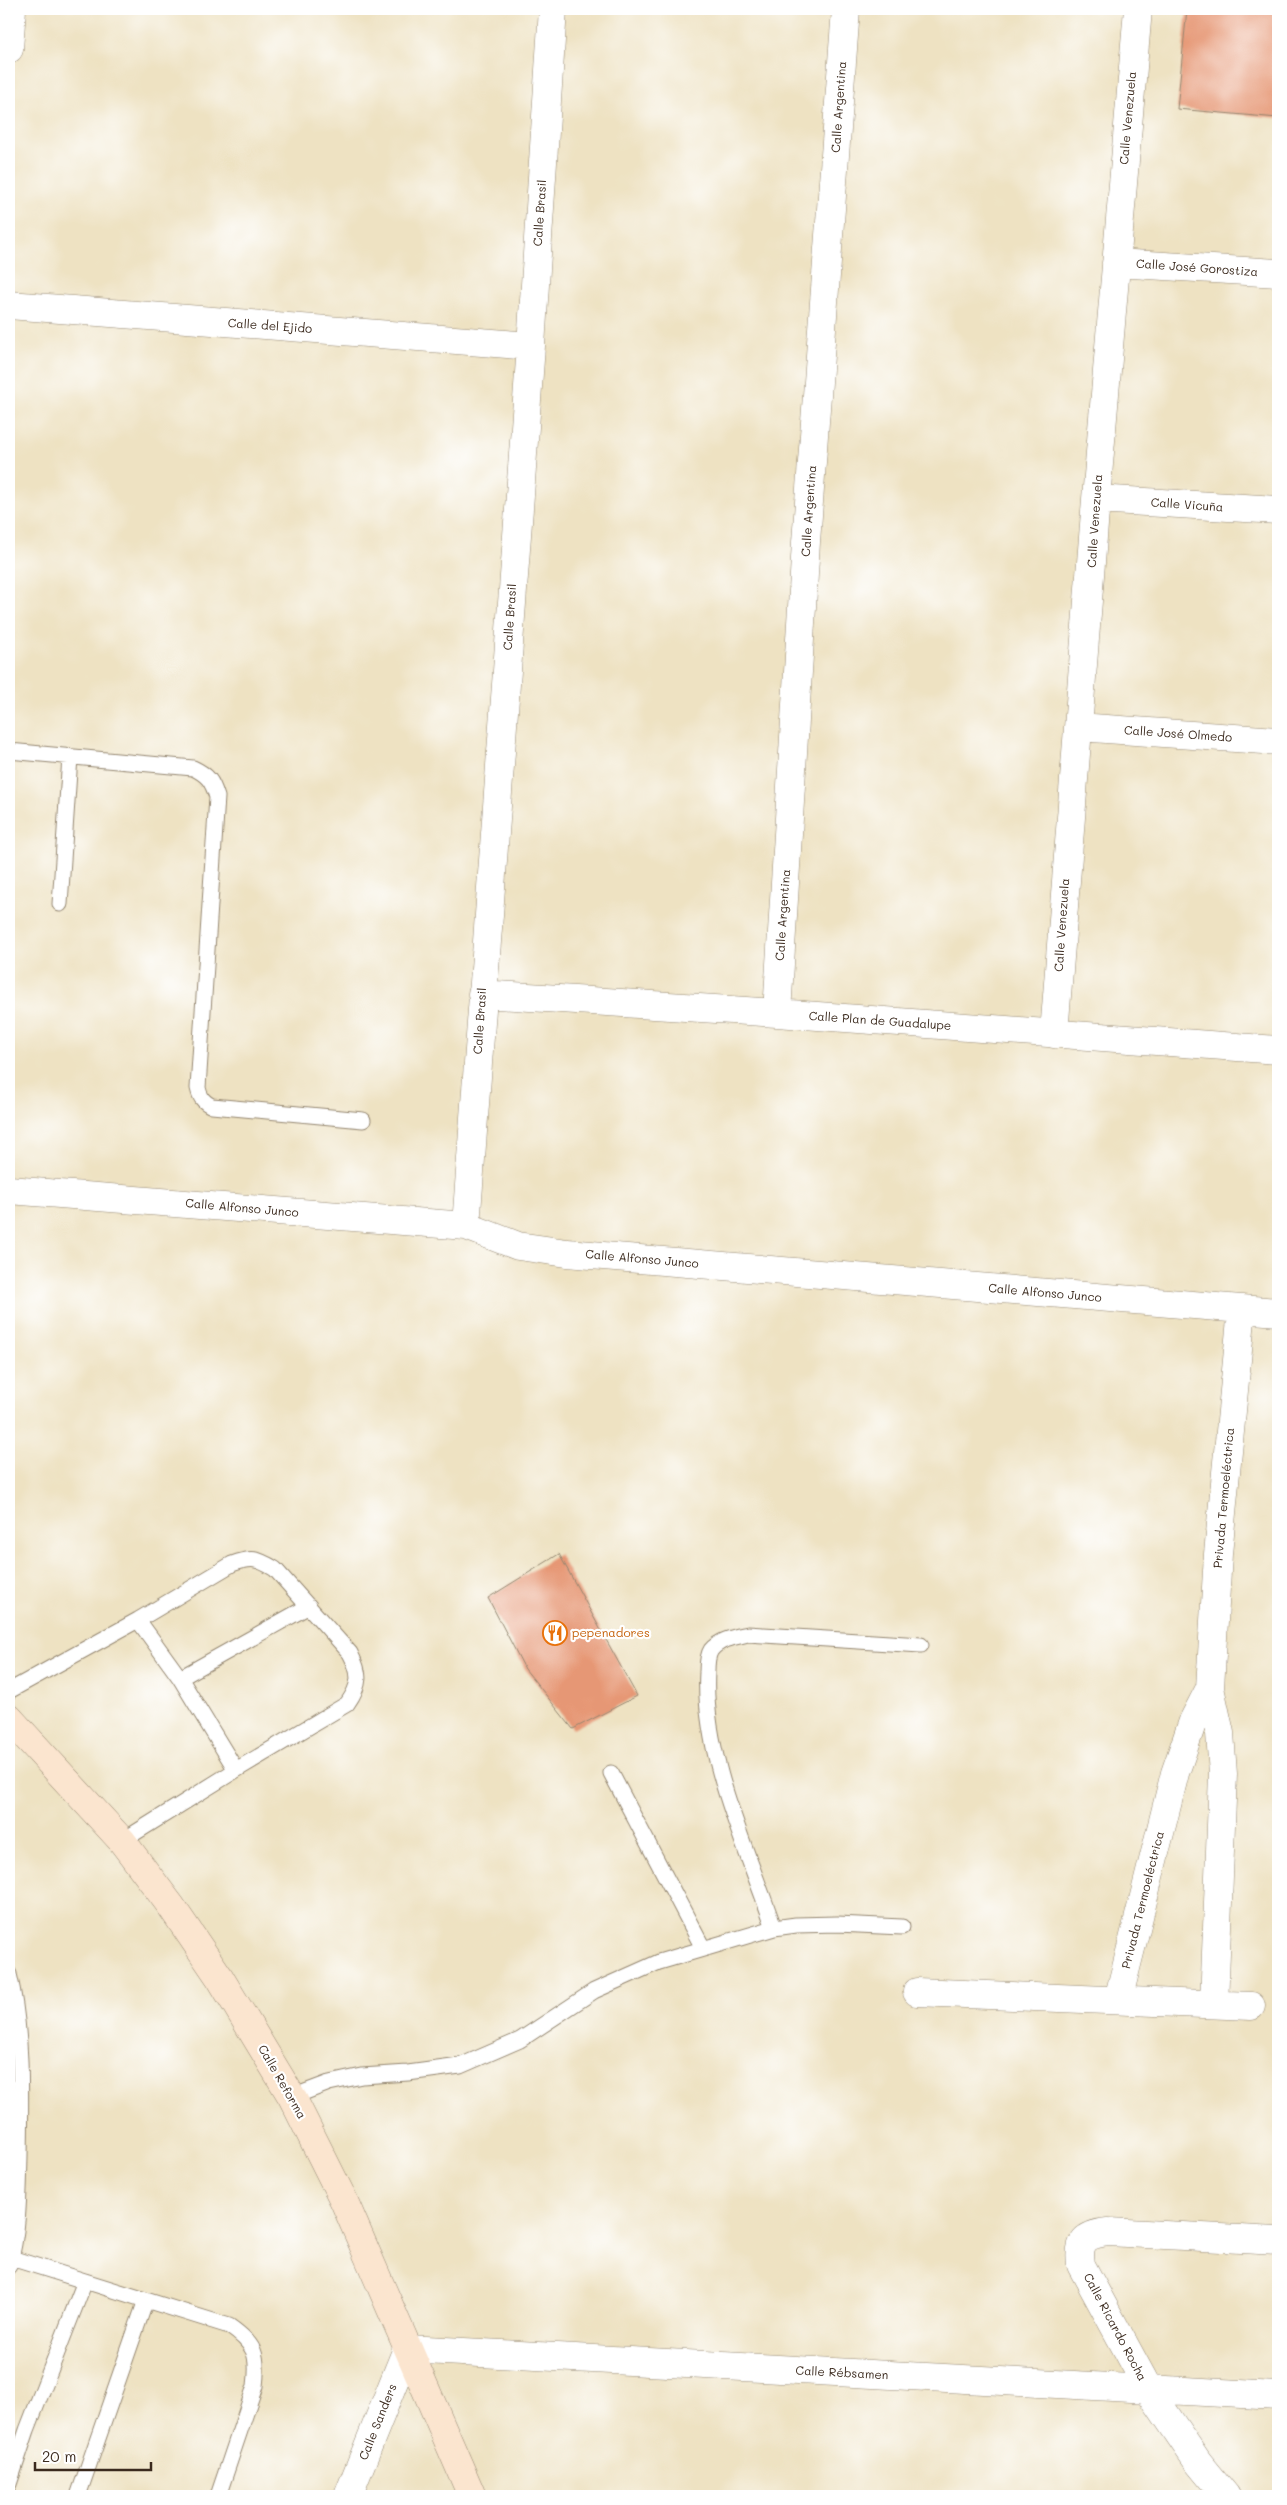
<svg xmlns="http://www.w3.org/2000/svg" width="1287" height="2505" viewBox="0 0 1287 2505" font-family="Mali,sans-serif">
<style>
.building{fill:#e69775}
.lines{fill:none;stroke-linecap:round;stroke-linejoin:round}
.service-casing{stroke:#948670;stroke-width:17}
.minor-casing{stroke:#948670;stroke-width:29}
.tertiary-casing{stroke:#948670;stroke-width:29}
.secondary-casing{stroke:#948670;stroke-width:29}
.service{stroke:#fff;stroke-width:15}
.minor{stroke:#fff;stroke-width:28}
.tertiary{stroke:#fff;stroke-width:28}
.secondary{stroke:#fbe5cf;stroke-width:28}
.labels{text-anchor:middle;stroke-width:4.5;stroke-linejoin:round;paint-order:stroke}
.street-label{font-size:12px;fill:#3b2a1e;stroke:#fff}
.food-label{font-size:12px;fill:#c56008;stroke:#fff;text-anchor:start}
</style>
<rect width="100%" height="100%" fill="#fff"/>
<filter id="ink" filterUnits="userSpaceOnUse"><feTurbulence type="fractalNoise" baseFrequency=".02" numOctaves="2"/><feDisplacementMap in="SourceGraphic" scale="10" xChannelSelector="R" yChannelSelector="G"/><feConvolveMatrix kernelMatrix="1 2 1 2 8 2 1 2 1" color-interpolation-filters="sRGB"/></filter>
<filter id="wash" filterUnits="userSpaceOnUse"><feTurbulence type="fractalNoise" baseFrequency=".0096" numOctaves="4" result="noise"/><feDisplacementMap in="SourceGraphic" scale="20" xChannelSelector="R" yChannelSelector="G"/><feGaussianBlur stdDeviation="1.12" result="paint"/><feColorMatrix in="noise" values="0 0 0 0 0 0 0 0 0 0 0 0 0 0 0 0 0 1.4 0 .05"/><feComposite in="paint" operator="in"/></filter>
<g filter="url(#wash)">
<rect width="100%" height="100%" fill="#eee2c2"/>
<g id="blocks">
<!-- building -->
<path class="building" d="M1187 9H1278V118L1177 109Z
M559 1554 637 1696 573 1729 525 1669 488 1598Z"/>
</g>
</g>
<g filter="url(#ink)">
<use href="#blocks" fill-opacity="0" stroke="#948670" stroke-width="1"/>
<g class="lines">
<defs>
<path id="service" d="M9 751 193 768C208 775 212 781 217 797L198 1088C200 1097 203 1102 212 1106L363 1120
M60 904 70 757
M138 1620 180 1678 236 1770
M180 1678 309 1606
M9 1691 138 1620 232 1564C252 1557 257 1558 275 1569L350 1653C361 1674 361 1684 347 1704L236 1770 122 1841
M611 1773 703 1948
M774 1928C748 1851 702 1755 707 1672 707 1666 707 1656 711 1650 720 1639 735 1637 748 1634L921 1645
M9 1974C23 2032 21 2096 20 2156 19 2192 19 2231 9 2266
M292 2097 329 2083 362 2076 408 2073 460 2066 520 2040 594 1991 659 1962 774 1928 796 1925 837 1924 902 1927
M11 2258 229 2326C255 2344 259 2354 255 2386L218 2496
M9 2484 27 2430 85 2281
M78 2496 146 2300"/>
<path id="minor" d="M9 49 12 9
M1116 263 1278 273
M9 305 531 346
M1096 499 1278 510
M1078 727 1278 741
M482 994 777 1013 1278 1050
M777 1013 806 542 846 9
M1054 1034 1096 499 1138 9
M9 1190 466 1226 518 1246 567 1253 1278 1312
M466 1226 531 346 553 9
M917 1992 1251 2006
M1118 2000 1175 1773 1193 1721 1210 1688
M1214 2004 1223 1774 1220 1733 1210 1688 1218 1554 1242 1309
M407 2349 1278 2396
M1226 2496 1198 2462 1149 2390 1081 2265C1078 2241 1084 2235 1108 2232L1278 2241"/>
<path id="tertiary" d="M348 2496 407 2349"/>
<path id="secondary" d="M9 1718 122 1841 171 1906 220 1978 292 2097 344 2201 472 2496"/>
</defs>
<!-- service casing -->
<use href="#service" class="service-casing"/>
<!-- minor casing -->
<use href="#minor" class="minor-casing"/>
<!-- tertiary casing -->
<use href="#tertiary" class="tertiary-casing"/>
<!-- secondary casing -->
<use href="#secondary" class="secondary-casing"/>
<!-- service -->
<use href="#service" class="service"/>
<!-- minor -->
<use href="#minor" class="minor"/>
<!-- tertiary -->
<use href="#tertiary" class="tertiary"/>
<!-- secondary -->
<use href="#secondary" class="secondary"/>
</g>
</g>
<!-- icons -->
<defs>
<symbol id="restaurant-ring" viewBox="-11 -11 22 22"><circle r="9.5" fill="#fff" stroke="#e8710a" stroke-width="1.5"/><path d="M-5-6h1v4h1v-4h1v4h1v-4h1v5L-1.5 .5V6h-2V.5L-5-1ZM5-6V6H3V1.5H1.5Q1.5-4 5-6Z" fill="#e8710a"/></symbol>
</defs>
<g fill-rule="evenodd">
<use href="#restaurant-ring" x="541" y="1619" width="28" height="28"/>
</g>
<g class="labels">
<!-- street labels -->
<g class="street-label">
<text transform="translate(839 107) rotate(-86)" y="4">Calle Argentina</text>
<text transform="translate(1128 118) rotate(-85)" y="4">Calle Venezuela</text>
<text transform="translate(540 213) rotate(-86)" y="4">Calle Brasil</text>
<text transform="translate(1197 268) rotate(4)" y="4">Calle José Gorostiza</text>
<text transform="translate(270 326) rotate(4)" y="4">Calle del Ejido</text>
<text transform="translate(1187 505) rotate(4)" y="4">Calle Vicuña</text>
<text transform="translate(809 511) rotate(-86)" y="4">Calle Argentina</text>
<text transform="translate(1095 521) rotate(-86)" y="4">Calle Venezuela</text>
<text transform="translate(510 617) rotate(-86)" y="4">Calle Brasil</text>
<text transform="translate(1178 734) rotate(4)" y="4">Calle José Olmedo</text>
<text transform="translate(783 915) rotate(-86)" y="4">Calle Argentina</text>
<text transform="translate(1062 925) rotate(-86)" y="4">Calle Venezuela</text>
<text transform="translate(480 1021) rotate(-86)" y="4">Calle Brasil</text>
<text transform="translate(880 1021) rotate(4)" y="4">Calle Plan de Guadalupe</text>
<text transform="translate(242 1208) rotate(5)" y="4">Calle Alfonso Junco</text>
<text transform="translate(642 1259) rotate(5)" y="4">Calle Alfonso Junco</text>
<text transform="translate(1045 1293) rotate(5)" y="4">Calle Alfonso Junco</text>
<text transform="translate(1224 1498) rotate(-85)" y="4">Privada Termoeléctrica</text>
<text transform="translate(1143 1900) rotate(-76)" y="4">Privada Termoeléctrica</text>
<text transform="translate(282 2082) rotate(60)" y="4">Calle Reforma</text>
<text transform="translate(1115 2327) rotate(62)" y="4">Calle Ricardo Rocha</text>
<text transform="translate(842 2373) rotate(3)" y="4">Calle Rébsamen</text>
<text transform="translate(378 2422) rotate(-68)" y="4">Calle Sanders</text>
</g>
<!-- food labels -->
<g class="food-label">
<text x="572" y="1637">pepenadores</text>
</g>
</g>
<!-- margin -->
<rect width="1287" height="2505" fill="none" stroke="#fff" stroke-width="30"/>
<!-- scale -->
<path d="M35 2462v8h116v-8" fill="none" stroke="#3b2a1e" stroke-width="2.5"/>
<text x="42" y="2462" font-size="15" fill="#3b2a1e" stroke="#ffffff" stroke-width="4" paint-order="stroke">20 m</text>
</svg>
